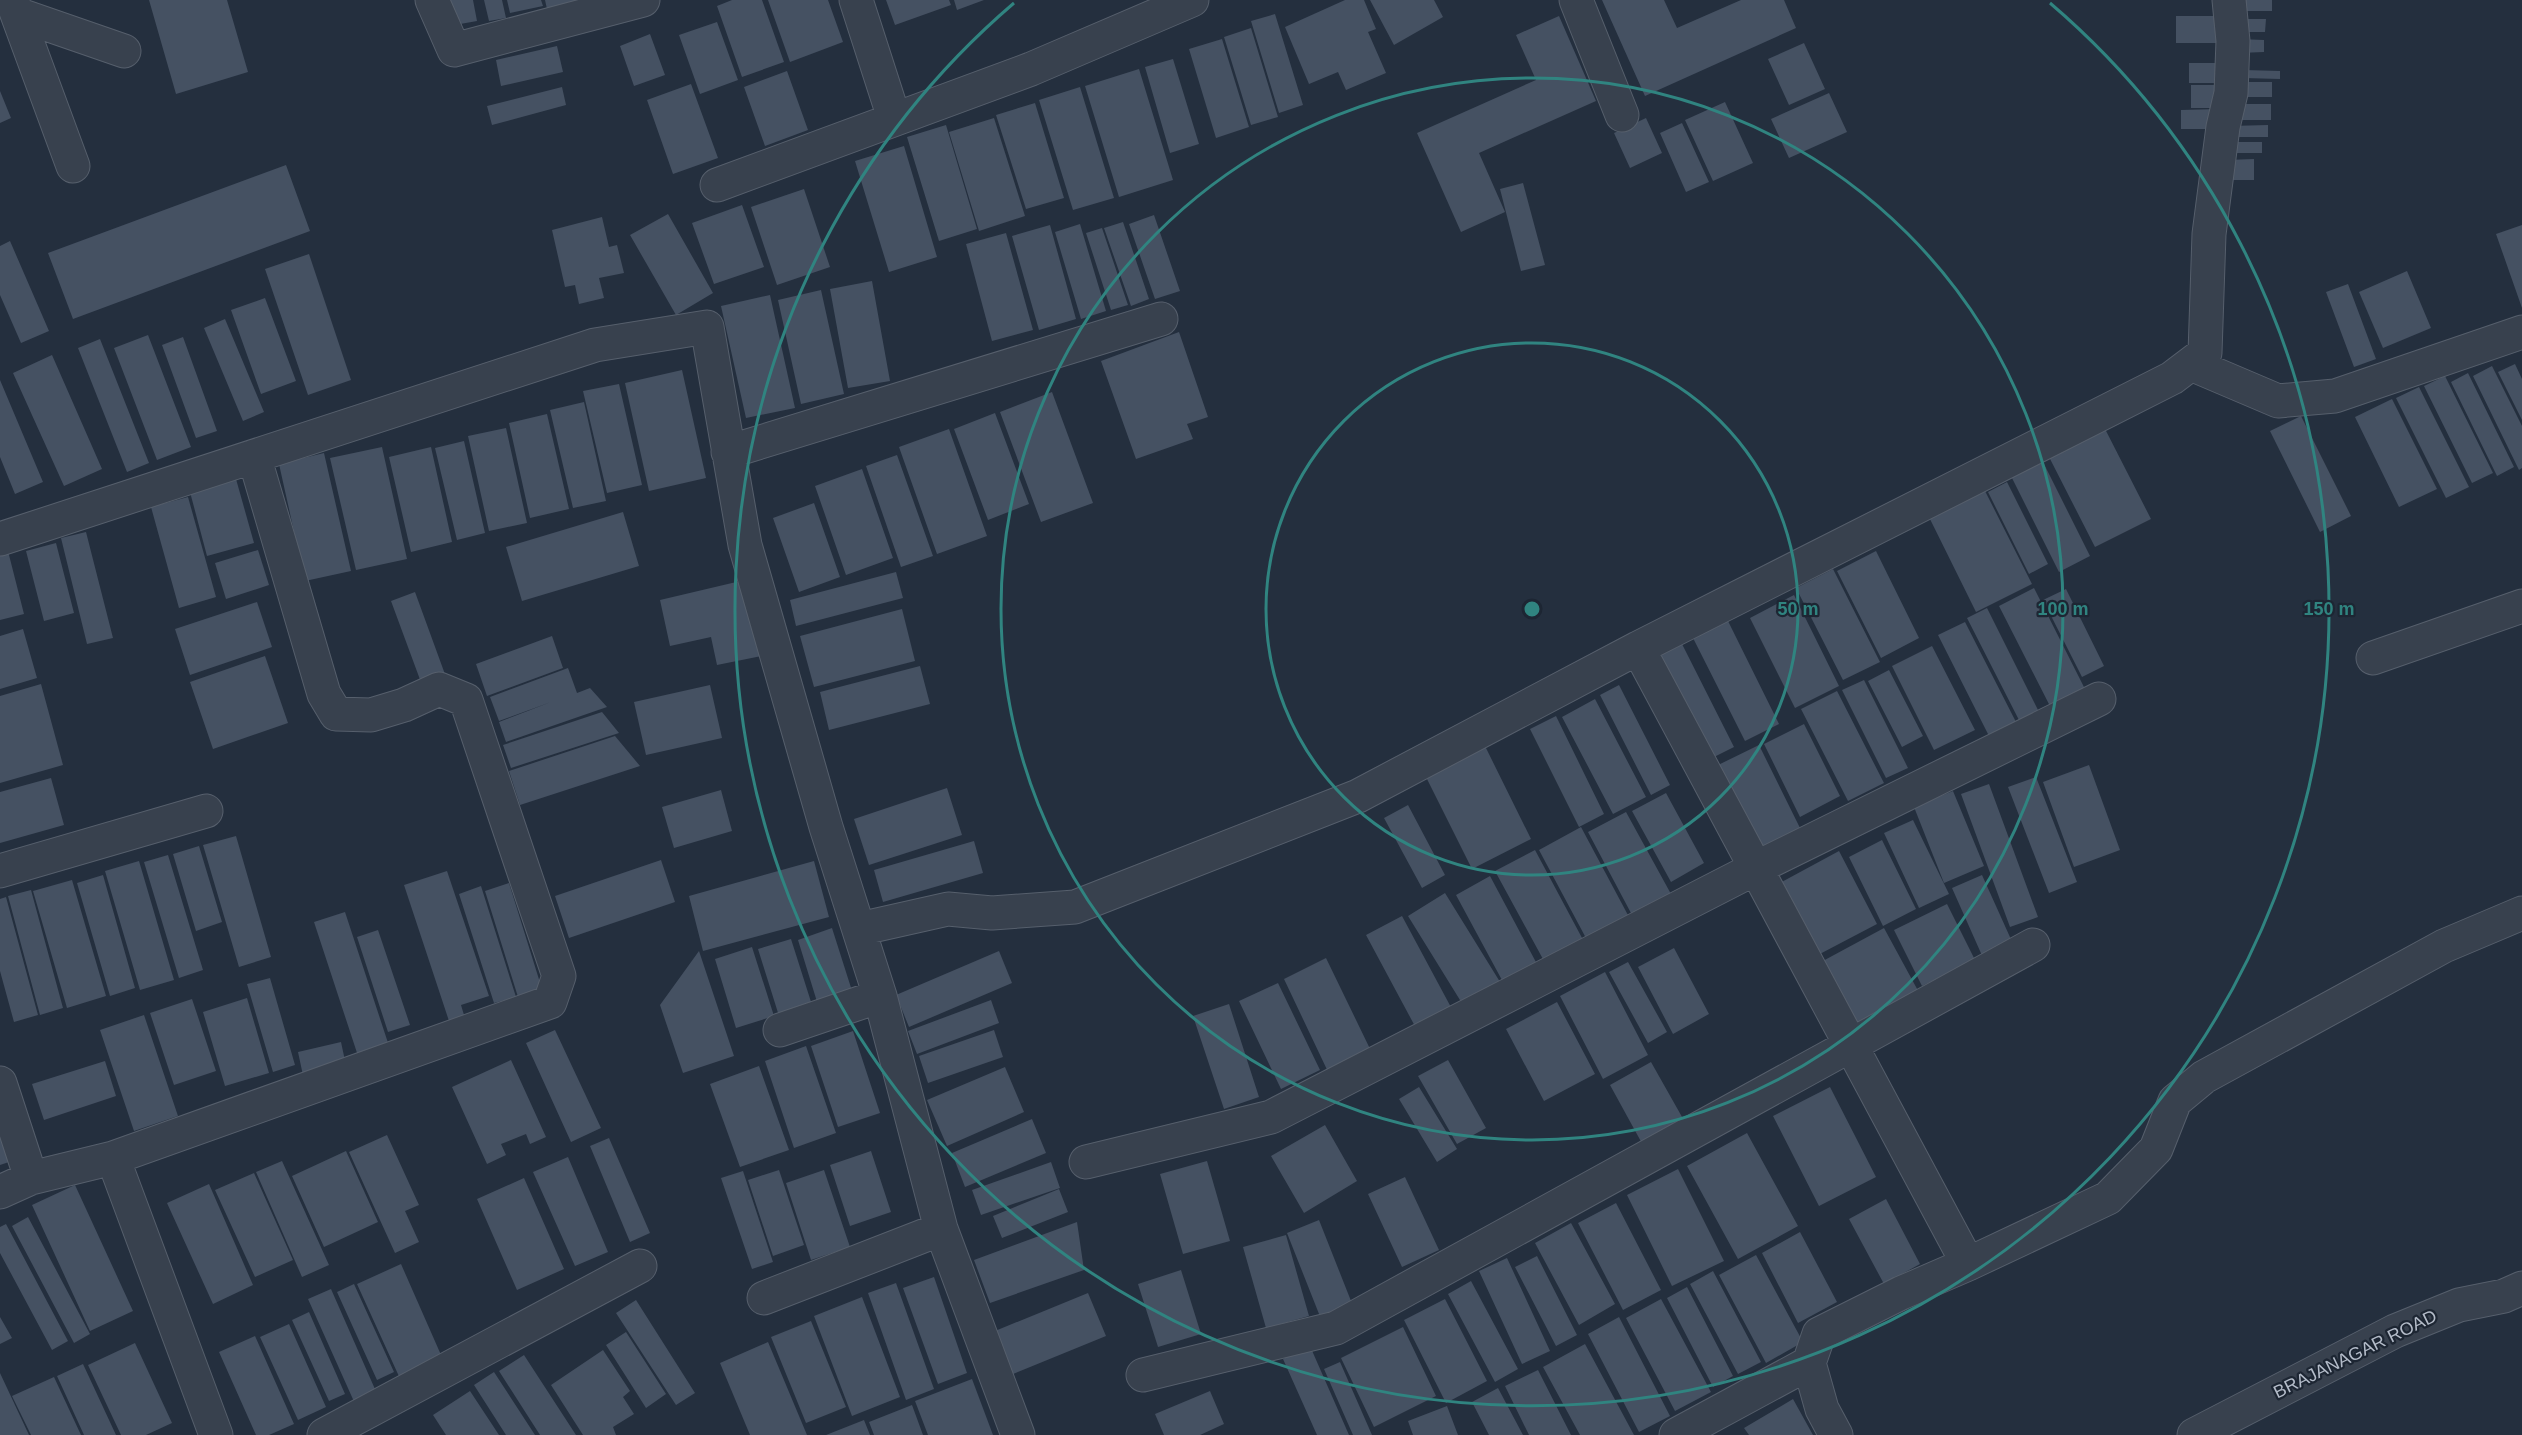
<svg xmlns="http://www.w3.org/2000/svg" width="2522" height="1435" viewBox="0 0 2522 1435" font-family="Arial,sans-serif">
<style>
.building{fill:#455162}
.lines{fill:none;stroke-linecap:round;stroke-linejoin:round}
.minor-casing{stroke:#565f6c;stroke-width:35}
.minor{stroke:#38414e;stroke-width:33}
.ring{fill:none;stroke:#308480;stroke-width:3}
.labels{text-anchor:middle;stroke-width:4.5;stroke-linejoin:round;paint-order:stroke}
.street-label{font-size:18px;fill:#b4bcc9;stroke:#1d2633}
.centre{fill:#308480;stroke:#1d2633;stroke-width:3}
.ring-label{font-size:18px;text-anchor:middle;font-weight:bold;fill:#308480;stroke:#1d2633;stroke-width:4.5;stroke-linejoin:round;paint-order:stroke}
</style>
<rect width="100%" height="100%" fill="#242f3e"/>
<!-- building -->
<path class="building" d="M149 0H227L248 72 176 94Z
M444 0H473L477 21 449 26Z
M484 0H502L506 18 489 21Z
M507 0H541L543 6 510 13Z
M545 0H580L547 9Z
M732 0H762L784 62 742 77 717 6Z
M768 0H828L843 42 790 62Z
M886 0H949L951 5 895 25Z
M954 0H984L957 10Z
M1345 0H1364L1376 29 1368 32 1386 73 1346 90 1338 72 1309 84 1285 27Z
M1370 0H1434L1443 17 1394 45Z
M1602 0H1664L1677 28 1741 0H1784L1796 28 1645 96Z
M2239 0H2272V11H2239Z
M1275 14 1303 105 1279 113 1251 21Z
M1559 16 1596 101 1479 153 1505 212 1461 232 1417 133 1536 80 1516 35Z
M2176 16H2229V43H2176Z
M2235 19H2266L2265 32H2235Z
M717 22 738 80 700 94 679 35Z
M1251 28 1278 117 1251 125 1224 37Z
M650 34 665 75 634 86 620 46Z
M1222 39 1249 127 1216 138 1189 49Z
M2239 39 2264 40V52L2239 53Z
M1804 43 1825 89 1789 105 1768 59Z
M557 46 563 72 501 86 496 60Z
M1173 59 1199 144 1170 153 1145 67Z
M2189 63H2226L2227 83H2189Z
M1139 69 1173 180 1119 197 1085 86Z
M2244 70 2280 71V79L2244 78Z
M787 71 808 130 765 146 744 87Z
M2241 82H2272V97H2241Z
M691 84 718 158 673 174 647 100Z
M2191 85H2223V108H2191Z
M562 87 566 105 492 125 487 106Z
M1080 87 1114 198 1073 210 1039 100Z
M0 91 11 118 0 123Z
M1829 93 1847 132 1789 158 1771 119Z
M1725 102 1753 163 1713 181 1685 120Z
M1035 103 1064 198 1026 209 996 115Z
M2238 104H2271V120H2238Z
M2219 109 2218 129H2181V110Z
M994 118 1025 216 979 231 949 132Z
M1646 118 1662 153 1630 168 1614 133Z
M1682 123 1709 182 1686 192 1660 133Z
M946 125 977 229 939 241 907 137Z
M2268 125V137H2230V126Z
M2228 142H2262V153H2228Z
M904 146 937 257 889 272 855 161Z
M2254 159V180H2227V160Z
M286 165 310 231 73 319 48 253Z
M1523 183 1545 265 1521 271 1500 189Z
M804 189 830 267 777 285 751 207Z
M742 205 764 267 714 284 692 223Z
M668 214 713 293 676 315 630 235Z
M1154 215 1180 291 1155 299 1129 224Z
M602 217 609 247 617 245 624 273 599 278 604 298 579 304 575 285 565 287 552 230Z
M1123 222 1149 299 1131 306 1104 228Z
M1080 224 1106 311 1081 319 1055 232Z
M1050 225 1076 319 1039 330 1012 236Z
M2522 225V308L2496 234Z
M1102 228 1128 305 1111 310 1086 233Z
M1006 233 1033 330 992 341 966 244Z
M10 241 49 331 21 343 0 295V246Z
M309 254 351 380 308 395 265 269Z
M2407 271 2431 328 2383 348 2359 292Z
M872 281 890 381 848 388 830 289Z
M2348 284 2376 359 2354 367 2326 292Z
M821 290 844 394 801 404 778 300Z
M770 295 795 408 746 418 721 306Z
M265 298 296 381 261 394 231 310Z
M225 319 264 412 243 421 204 328Z
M1179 332 1208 417 1187 424 1193 439 1136 459 1101 361Z
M148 335 191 447 157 460 114 348Z
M183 337 217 431 196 438 162 345Z
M100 339 149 463 127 472 78 348Z
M52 355 102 469 64 486 13 373Z
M2515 364 2522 379V420L2498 372Z
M2492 366 2522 426V468L2519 470 2473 376Z
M682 370 706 478 649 491 625 383Z
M2468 373 2514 467 2497 476 2451 382Z
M2445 376 2493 473 2472 483 2424 386Z
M0 380 43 482 15 494 0 457Z
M619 384 642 485 607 493 583 391Z
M2419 387 2469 487 2446 498 2396 398Z
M1052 392 1093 503 1041 522 1000 412Z
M2392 399 2437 489 2399 507 2355 417Z
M584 402 606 501 573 508 550 410Z
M995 413 1029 504 988 520 954 429Z
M547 414 569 509 530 518 509 423Z
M2301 416 2351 516 2320 532 2270 431Z
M2103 425 2151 519 2095 547 2047 453Z
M506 428 527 523 489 531 468 436Z
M949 429 987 536 937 554 899 447Z
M464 441 485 533 457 540 435 448Z
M382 447 407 559 356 570 330 458Z
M431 447 452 542 411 552 389 457Z
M2037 450 2090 556 2059 572 2006 466Z
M324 453 351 571 305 581 279 464Z
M897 455 933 556 901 567 866 466Z
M862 469 893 558 846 575 815 486Z
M236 479 254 543 207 556 190 492Z
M2007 482 2048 564 2029 574 1988 492Z
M1982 485 2032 584 1976 612 1927 513Z
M188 497 216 597 179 608 151 507Z
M814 503 840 577 799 592 773 518Z
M623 512 639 566 522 601 506 547Z
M86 532 113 638 87 644 61 538Z
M56 543 74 613 44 621 26 551Z
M258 550 269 585 226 599 215 563Z
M8 551 24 614 0 620V553Z
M1876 551 1919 638 1881 658 1837 571Z
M1833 569 1880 662 1843 680 1796 588Z
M896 572 903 598 796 626 790 600Z
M749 579 766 655 717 665 711 637 670 646 660 600Z
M2034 588 2089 697 2054 714 1999 606Z
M2066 589 2104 666 2082 677 2043 600Z
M415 592 446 677 422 685 391 601Z
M1794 595 1839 686 1795 708 1750 618Z
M257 602 272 647 190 675 175 629Z
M1987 608 2041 716 2022 726 1967 618Z
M902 609 915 661 814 687 800 636Z
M1728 621 1779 724 1745 741 1693 638Z
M1965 622 2016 722 1989 736 1938 635Z
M23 629 37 678 0 689V636Z
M552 636 563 668 487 696 476 664Z
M1682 644 1734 747 1706 761 1654 658Z
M1932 646 1975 730 1934 750 1892 666Z
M265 656 288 723 213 749 190 682Z
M920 666 930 704 829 730 820 692Z
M568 668 577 693 590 688 607 707 506 742 499 722 551 702 499 721 490 697Z
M1889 670 1923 736 1902 747 1868 681Z
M1864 680 1908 768 1886 778 1842 690Z
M41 684 63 765 0 783V696Z
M710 685 722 738 646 755 634 702Z
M1619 685 1670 785 1651 795 1600 695Z
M1837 691 1884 783 1848 801 1801 709Z
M1595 699 1646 797 1613 814 1562 717Z
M602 712 619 733 511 768 503 745Z
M1556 716 1604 814 1579 827 1530 729Z
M1804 724 1840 796 1800 817 1764 744Z
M615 736 640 766 520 805 509 771Z
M1759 745 1801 830 1757 853 1714 767Z
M1485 746 1531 839 1472 869 1425 775Z
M2089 765 2120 850 2074 867 2043 782Z
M2036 777 2077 882 2049 893 2008 787Z
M51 778 64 825 0 843V792Z
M1989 784 2038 917 2010 927 1961 794Z
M947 788 962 835 869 865 854 819Z
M721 790 732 831 674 848 662 807Z
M1953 791 1984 866 1944 883 1914 807Z
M1666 793 1704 863 1671 882 1632 811Z
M1408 805 1445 875 1422 888 1384 818Z
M1626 812 1671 894 1632 915 1588 832Z
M1913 820 1949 894 1919 908 1884 833Z
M1581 827 1629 917 1587 940 1539 850Z
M236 836 271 957 239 967 203 845Z
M1882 840 1916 909 1883 926 1849 857Z
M974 841 983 873 883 902 874 870Z
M199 846 222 922 196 931 173 854Z
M1535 850 1589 951 1550 972 1495 871Z
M1839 851 1877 924 1816 956 1778 884Z
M168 855 203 970 179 978 144 862Z
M661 860 675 902 569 938 555 896Z
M139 861 174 980 140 990 105 871Z
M814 861 829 917 703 951 689 896Z
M447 871 489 996 461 1005 464 1015 449 1021 404 885Z
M103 875 135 988 110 996 77 883Z
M1982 875 2014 946 1984 960 1952 888Z
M1490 876 1537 964 1503 982 1456 895Z
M72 880 106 996 67 1008 33 891Z
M509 883 542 989 518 997 485 891Z
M481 886 516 997 494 1003 459 894Z
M31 890 63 1008 40 1015 8 896Z
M1445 893 1505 990 1468 1013 1408 916Z
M6 897 38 1015 14 1022 0 971V899Z
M1947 904 1975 960 1922 986 1894 930Z
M345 912 391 1052 360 1062 314 922Z
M1402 916 1453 1011 1417 1030 1366 935Z
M832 928 853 994 818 1005 798 940Z
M1884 928 1922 998 1860 1032 1821 962Z
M378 930 410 1025 388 1032 357 937Z
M791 939 812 1005 779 1016 758 949Z
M752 947 774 1016 736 1028 715 959Z
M1674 948 1709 1014 1673 1034 1638 967Z
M699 951 734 1056 683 1073 660 1005Z
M999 951 1012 983 909 1027 896 995Z
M1326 958 1373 1055 1330 1076 1284 979Z
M1628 962 1667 1032 1648 1043 1609 972Z
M1605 972 1648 1055 1603 1079 1560 996Z
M270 978 295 1065 273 1072 247 984Z
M1278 983 1320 1070 1281 1089 1239 1001Z
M247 998 269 1073 225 1086 203 1012Z
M192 999 216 1071 174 1085 150 1013Z
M991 1000 999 1023 917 1054 908 1031Z
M1557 1002 1595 1074 1544 1101 1506 1029Z
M1229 1004 1259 1097 1224 1109 1193 1016Z
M144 1015 178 1116 134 1131 100 1030Z
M555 1030 601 1128 571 1142 526 1043Z
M994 1030 1003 1057 928 1083 919 1056Z
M853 1031 880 1113 838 1127 811 1046Z
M341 1042 347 1070 304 1080 298 1052Z
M806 1046 836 1133 794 1148 765 1061Z
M511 1060 546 1137 530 1144 526 1134 501 1144 506 1155 487 1164 452 1087Z
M1448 1060 1486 1128 1457 1144 1418 1076Z
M105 1061 116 1096 44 1120 32 1084Z
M1651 1062 1686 1124 1644 1147 1610 1085Z
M759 1066 789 1150 740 1167 710 1084Z
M1005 1067 1024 1112 947 1146 927 1100Z
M1419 1087 1457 1149 1437 1162 1399 1099Z
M1830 1087 1876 1177 1819 1206 1773 1116Z
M1032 1119 1046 1153 965 1187 952 1153Z
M1325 1125 1357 1181 1304 1213 1271 1156Z
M1747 1133 1798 1226 1738 1259 1687 1166Z
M0 1135 9 1162 0 1165Z
M387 1135 419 1205 405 1211 419 1242 395 1253 349 1152Z
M609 1138 650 1233 630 1242 590 1146Z
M346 1151 378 1222 324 1247 292 1176Z
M871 1151 891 1212 850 1226 830 1165Z
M568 1157 608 1252 575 1266 533 1172Z
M282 1161 329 1265 302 1277 256 1172Z
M1207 1161 1230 1241 1183 1254 1160 1174Z
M1051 1162 1060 1188 981 1215 972 1190Z
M1678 1169 1724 1261 1672 1286 1627 1195Z
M779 1170 804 1245 773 1256 748 1180Z
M824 1170 850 1247 811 1260 786 1183Z
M743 1171 773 1262 752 1269 721 1178Z
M254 1173 293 1260 255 1277 215 1190Z
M1405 1177 1439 1250 1402 1267 1368 1194Z
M524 1178 564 1269 517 1290 477 1199Z
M209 1184 253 1285 213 1304 167 1203Z
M75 1185 133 1311 90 1331 32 1205Z
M1059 1189 1068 1212 1002 1238 993 1216Z
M1886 1199 1920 1264 1884 1284 1849 1219Z
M1616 1203 1661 1290 1623 1310 1578 1223Z
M28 1217 90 1334 74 1343 12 1226Z
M1319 1220 1353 1306 1321 1319 1287 1233Z
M1077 1222 1084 1270 990 1303 974 1260Z
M1571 1223 1615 1304 1579 1325 1535 1243Z
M6 1224 68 1341 52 1350 0 1253V1227Z
M1800 1232 1837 1302 1798 1323 1762 1253Z
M1286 1235 1309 1316 1266 1328 1243 1247Z
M1756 1255 1803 1342 1766 1363 1719 1275Z
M1537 1256 1577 1335 1556 1346 1515 1267Z
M1507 1258 1550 1351 1522 1364 1479 1271Z
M401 1264 445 1364 402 1383 357 1284Z
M1181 1270 1201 1334 1158 1347 1138 1284Z
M1713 1271 1761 1362 1738 1374 1690 1284Z
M934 1277 967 1373 938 1384 903 1288Z
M1471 1281 1518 1369 1495 1382 1448 1294Z
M896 1283 934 1389 906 1400 868 1293Z
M354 1284 394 1372 377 1380 337 1292Z
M1687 1287 1733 1376 1713 1387 1667 1298Z
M331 1289 378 1396 356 1406 308 1299Z
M1088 1293 1106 1336 1013 1374 995 1331Z
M862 1297 900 1397 852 1416 814 1316Z
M1445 1299 1487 1381 1446 1403 1404 1320Z
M1661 1299 1711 1392 1675 1411 1626 1318Z
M636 1300 695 1393 676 1405 616 1313Z
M309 1312 345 1394 329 1401 292 1320Z
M0 1317 12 1338 0 1344Z
M1619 1317 1670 1416 1639 1432 1588 1334Z
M811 1321 846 1407 806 1423 771 1337Z
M289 1324 326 1407 298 1420 260 1337Z
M1403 1327 1436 1396 1374 1427 1341 1358Z
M626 1332 666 1394 646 1408 606 1345Z
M255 1336 294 1424 269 1435H256L219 1352Z
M768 1342 807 1435H750L720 1363Z
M135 1343 172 1423 146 1435H121L88 1365Z
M1585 1344 1634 1435H1580L1543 1367Z
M1310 1346 1349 1435H1317L1283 1359Z
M603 1350 630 1391 623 1397 634 1414 613 1427 616 1435H583L551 1385Z
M524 1355 576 1435H540L499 1371Z
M1340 1362 1372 1435H1353L1324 1369Z
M83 1364 116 1435H84L57 1376Z
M1538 1370 1571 1435H1529L1505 1386Z
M494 1372 535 1435H506L474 1385Z
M0 1373 29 1435H0Z
M54 1377 81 1435H31L12 1396Z
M972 1379 993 1435H928L915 1401Z
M1498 1388 1523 1435H1489L1472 1402Z
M470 1391 499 1435H446L433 1415Z
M1210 1391 1224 1424 1200 1435H1164L1155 1414Z
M1793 1399 1813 1435H1749L1744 1428Z
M912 1405 923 1435H874L869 1422Z
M1447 1406 1458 1435H1413L1408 1421Z
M864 1420 870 1435H826Z"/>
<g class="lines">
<defs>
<path id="minor" d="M12 0 17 14 124 51
M432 0 454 50 643 0
M856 0 894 118
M1576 0 1622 115
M17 14 73 166
M717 185 1031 69 1192 0
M2191 364 2278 401 2335 396 2522 332
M728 452 1161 319
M0 539 595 345 707 327 745 545 826 827 880 996 941 1229 1018 1435
M1638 648 2172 378 2205 353 2209 234 2223 127 2231 93 2233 41 2229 0
M2373 658 2522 606
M0 871 206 811
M859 929 948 909 992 913 1075 907 1358 796 1638 648 1968 1264 1901 1293 1819 1334 1809 1363 1822 1409 1836 1435
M780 1030 880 996
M0 1083 31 1178 113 1158 216 1435
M113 1158 550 1002 559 976 466 700 439 689 404 705 371 715 336 714 324 694 254 456
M1086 1162 1271 1117 1756 868 2099 699
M0 1192 31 1178
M1968 1264 2108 1198 2156 1149 2175 1101 2204 1077 2444 946 2522 913
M764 1298 941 1229
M1143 1375 1336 1328 2033 945
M324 1435 640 1266
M1676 1435 1809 1363
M2194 1435 2395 1331 2459 1305 2504 1296 2522 1288"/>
</defs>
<!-- minor casing -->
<use href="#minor" class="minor-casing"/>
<!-- minor -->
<use href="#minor" class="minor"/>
</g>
<!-- distance rings -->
<g class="ring">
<circle cx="1532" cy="609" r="266"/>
<circle cx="1532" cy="609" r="531"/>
<path d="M2050 3A797 797 0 1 1 1014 3"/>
</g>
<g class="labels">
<!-- street labels -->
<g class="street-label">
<text transform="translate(2355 1354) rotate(-26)" y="6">BRAJANAGAR ROAD</text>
</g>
</g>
<circle cx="1532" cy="609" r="9" class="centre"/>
<g class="ring-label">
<text x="1798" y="615">50 m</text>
<text x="2063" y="615">100 m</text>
<text x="2329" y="615">150 m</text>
</g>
</svg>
